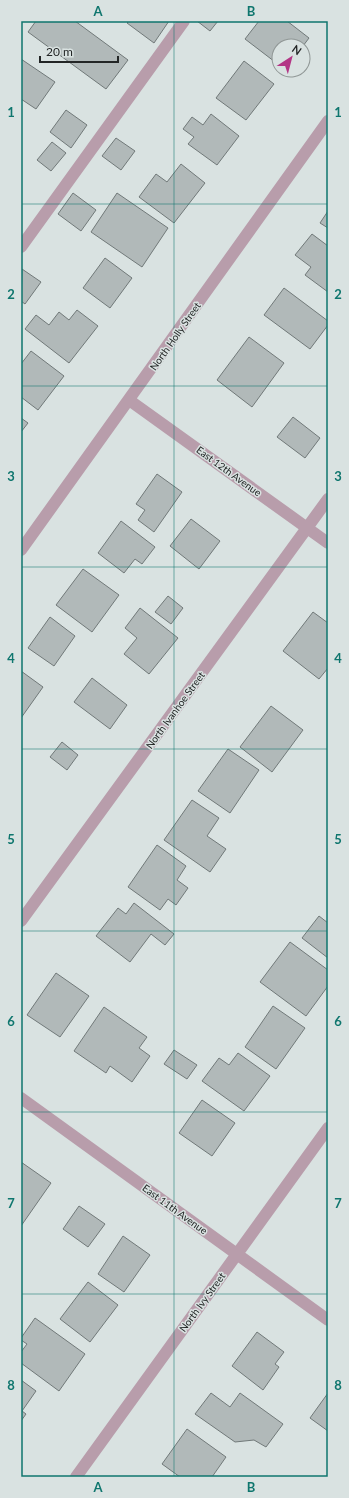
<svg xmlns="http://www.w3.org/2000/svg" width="349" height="1498" viewBox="0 0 349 1498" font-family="Lato,sans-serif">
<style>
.building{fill:#b1b9b9;stroke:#717979}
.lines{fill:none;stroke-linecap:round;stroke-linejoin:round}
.lane{stroke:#b89dab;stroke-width:12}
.street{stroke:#b89dab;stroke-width:12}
.grid{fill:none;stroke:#0f766e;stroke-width:1;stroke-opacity:0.55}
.labels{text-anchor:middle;stroke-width:3;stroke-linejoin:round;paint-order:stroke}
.street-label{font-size:10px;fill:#232626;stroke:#d9e2e1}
.neatline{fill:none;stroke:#0f766e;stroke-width:1.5}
.grid-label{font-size:13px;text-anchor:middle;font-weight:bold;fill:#0f766e}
</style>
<rect width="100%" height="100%" fill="#d9e2e1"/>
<!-- building -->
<path class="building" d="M36 21H75L128 60 106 89 28 32Z
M129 21H169L154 43 127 23Z
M197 21H218L210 31Z
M259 21H287L309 38 303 46H279V65L245 39Z
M21 59 55 82 36 109 21 99Z
M244 61 274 84 246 120 216 98Z
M66 110 87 125 71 148 50 132Z
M211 114 239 136 217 165 188 144 194 137 183 129 192 117 203 125Z
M116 138 135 151 121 170 102 156Z
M52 142 66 153 51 171 37 160Z
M181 164 205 183 174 223 139 197 156 174 167 182Z
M73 193 96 210 81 231 58 214Z
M117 193 168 228 142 267 91 232Z
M328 211V228L320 223Z
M312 234 328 246V292L305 275 311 267 295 255Z
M105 258 132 278 110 308 83 288Z
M22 269 41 282 25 304 21 301Z
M284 288 328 321V325L310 349 264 315Z
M77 310 98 326 69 363 25 329 36 315 49 325 59 312 69 320Z
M249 337 284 363 252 407 217 380Z
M31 351 64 376 38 410 21 397V364Z
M293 417 320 438 305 458 277 437Z
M21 418 28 423 21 432Z
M157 474 182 492 154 532 138 520 145 510 136 504Z
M191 519 220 541 199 569 170 546Z
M121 521 155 547 142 564 135 559 124 573 98 553Z
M83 569 119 595 92 632 56 605Z
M168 596 183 608 171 624 155 612Z
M140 608 178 638 149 674 124 654 137 638 125 628Z
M313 612 328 623V668L319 679 283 651Z
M50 617 75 636 54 666 28 648Z
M21 671 43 687 21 718Z
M92 678 127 705 110 729 74 702Z
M271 706 303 730 272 772 240 747Z
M62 742 78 755 67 770 50 757Z
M228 749 259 770 230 813 198 791Z
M192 800 219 818 207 836 226 849 210 872 164 840Z
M157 845 186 866 177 880 188 888 176 905 168 899 160 910 128 887Z
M134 903 174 934 165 945 151 934 130 962 96 936 118 908 126 914Z
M319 916 328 923V958L302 938Z
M290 942 328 970V986L306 1016 260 982Z
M56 973 89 996 60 1037 27 1015Z
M273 1006 305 1028 276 1069 245 1047Z
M104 1007 147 1037 139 1048 150 1056 132 1082 110 1066 106 1073 74 1051Z
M174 1050 197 1065 187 1079 164 1064Z
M238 1053 270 1076 244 1111 202 1081 219 1058 229 1065Z
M202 1100 235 1123 212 1156 179 1133Z
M21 1162 51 1183 21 1226Z
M79 1206 105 1224 88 1247 63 1229Z
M123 1236 150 1255 124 1292 98 1274Z
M88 1282 118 1305 90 1342 60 1319Z
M35 1318 85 1354 59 1391 21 1363V1352L27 1344 21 1340V1338Z
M257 1332 284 1352 275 1364 279 1367 263 1390 232 1366Z
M21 1380 36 1391 22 1411 26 1414 21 1421Z
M211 1393 230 1407 240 1393 283 1424 266 1447 254 1440 235 1442 195 1414Z
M328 1393V1431L310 1418Z
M187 1429 226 1457 212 1477H180L162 1464Z"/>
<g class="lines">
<!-- lane -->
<path class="lane" d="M21 247 184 21"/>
<!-- street -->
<path class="street" d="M129 400 328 543
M21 550 328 121
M21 921 328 499
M21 1098 328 1320
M76 1477 328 1128"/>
</g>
<!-- grid -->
<path class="grid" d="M174 21V1477M21 204H328M21 386H328M21 567H328M21 749H328M21 931H328M21 1112H328M21 1294H328"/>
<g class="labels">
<!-- street labels -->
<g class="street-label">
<text transform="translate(175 336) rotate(-55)" y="4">North Holly Street</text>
<text transform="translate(229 471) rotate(36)" y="4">East 12th Avenue</text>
<text transform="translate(175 710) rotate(-54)" y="4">North Ivanhoe Street</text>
<text transform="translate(175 1209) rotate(36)" y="4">East 11th Avenue</text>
<text transform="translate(202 1302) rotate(-54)" y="4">North Ivy Street</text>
</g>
</g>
<!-- border -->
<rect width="349" height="1498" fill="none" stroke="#d9e2e1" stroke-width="44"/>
<!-- north arrow -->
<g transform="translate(291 58) rotate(36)"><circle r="19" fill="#d9e2e1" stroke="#909796"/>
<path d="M0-3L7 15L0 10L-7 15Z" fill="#b33686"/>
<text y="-6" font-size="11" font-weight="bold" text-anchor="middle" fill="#232626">N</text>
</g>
<!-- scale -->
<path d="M40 56v6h78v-6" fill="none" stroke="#232626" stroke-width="2"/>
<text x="46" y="56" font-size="12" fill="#232626" stroke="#d9e2e1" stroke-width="3" paint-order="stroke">20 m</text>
<rect x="22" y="22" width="305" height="1454" class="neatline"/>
<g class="grid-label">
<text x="98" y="16">A</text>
<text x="251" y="16">B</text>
<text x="11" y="117">1</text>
<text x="338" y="117">1</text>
<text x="11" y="299">2</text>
<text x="338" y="299">2</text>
<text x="11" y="481">3</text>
<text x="338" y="481">3</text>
<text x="11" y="663">4</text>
<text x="338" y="663">4</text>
<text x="11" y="844">5</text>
<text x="338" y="844">5</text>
<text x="11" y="1026">6</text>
<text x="338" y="1026">6</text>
<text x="11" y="1208">7</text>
<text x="338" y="1208">7</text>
<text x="11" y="1390">8</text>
<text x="338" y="1390">8</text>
<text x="98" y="1492">A</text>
<text x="251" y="1492">B</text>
</g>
</svg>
